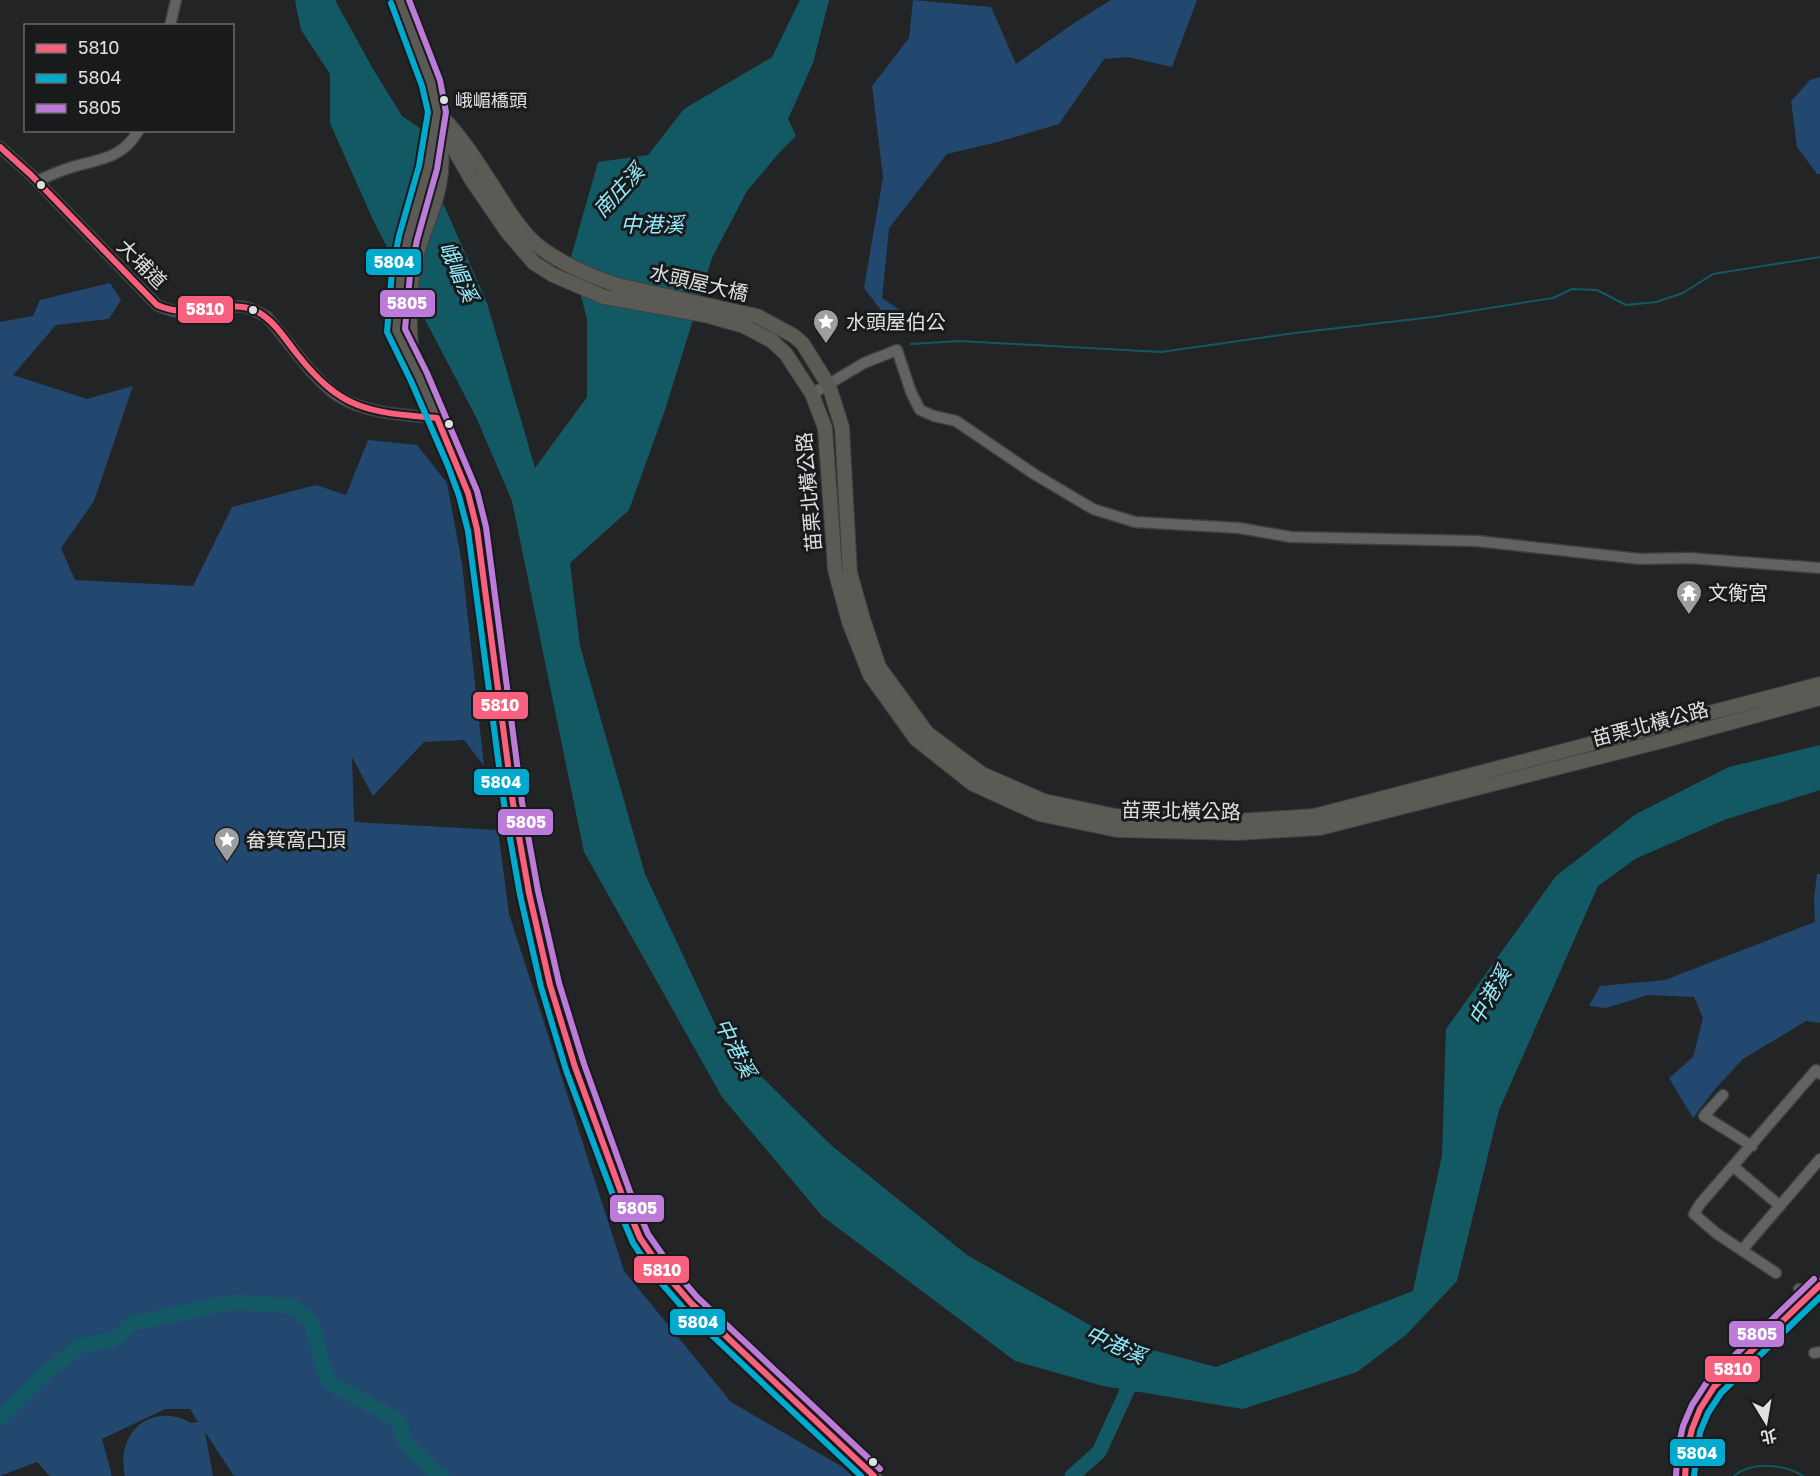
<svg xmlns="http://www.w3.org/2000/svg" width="1820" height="1476" viewBox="0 0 1820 1476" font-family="'Golos Text','Noto Sans TC',sans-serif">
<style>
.green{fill:#23486f}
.water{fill:#135964}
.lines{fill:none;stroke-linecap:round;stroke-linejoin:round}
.stream{stroke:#135964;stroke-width:2}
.river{stroke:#135964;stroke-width:15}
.minor-casing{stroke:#3e3f40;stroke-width:13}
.major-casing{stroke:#3e3f40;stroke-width:16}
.minor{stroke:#616263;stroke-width:10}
.major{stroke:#5c5a55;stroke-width:14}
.bus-1-casing{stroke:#191a1c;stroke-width:10}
.bus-2-casing{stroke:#191a1c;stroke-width:10}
.bus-3-casing{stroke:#191a1c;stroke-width:10}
.bus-1{stroke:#f8607d;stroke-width:6}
.bus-2{stroke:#00a9ce;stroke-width:6}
.bus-3{stroke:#bd7bd9;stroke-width:6}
.bus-dot{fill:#dfe0e1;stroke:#191a1c;stroke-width:2}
.labels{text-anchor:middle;stroke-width:6;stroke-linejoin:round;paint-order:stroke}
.bus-label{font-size:18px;fill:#dfe0e1;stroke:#191a1c;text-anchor:start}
.street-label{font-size:20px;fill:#dfe0e1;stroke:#191a1c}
.poi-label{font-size:20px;fill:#dfe0e1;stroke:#191a1c;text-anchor:start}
.water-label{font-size:21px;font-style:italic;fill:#91ecfe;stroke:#191a1c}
.line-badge{stroke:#191a1c;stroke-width:2}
.badge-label{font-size:16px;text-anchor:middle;font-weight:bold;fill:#fff}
</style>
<rect width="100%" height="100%" fill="#232425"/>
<!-- green -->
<path class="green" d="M913 0 991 7 1016 64 1074 23 1111 0H1197L1172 67 1128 57 1104 59 1059 124 998 142 947 154 889 228 882 298 901 311 893 326 864 288 883 177 872 86 909 38Z
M1820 77V174H1817L1797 147 1791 101 1810 80Z
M110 283 121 300 109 319 56 325 13 375 87 399 133 386 94 501 61 548 75 580 193 586 232 507 316 485 346 495 368 440 417 445 447 483 462 564 484 766 464 740 424 742 373 796 352 757 354 822 498 830 509 914 624 1271 731 1402 841 1466 852 1476H234L205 1432 213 1476H125C115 1433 151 1401 191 1423L198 1422 190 1409H165L102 1439 112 1476H50L37 1462 0 1476V322L33 316 40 300Z
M1817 874H1820V1023L1806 1021 1743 1059 1716 1088 1693 1118 1669 1078 1693 1057 1703 1018 1694 997 1648 995 1606 1008 1589 1006 1600 986 1665 980 1815 922 1814 899Z"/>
<!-- water -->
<path class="water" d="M295 0H335L373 69 402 116 424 131 440 196 487 303 535 468 587 397V319L571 257 598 162 648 155 684 109 772 57 800 0H829L813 63 788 119 796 136 780 152 747 191 712 258 666 407 629 510 570 563 580 646 645 874 721 1037 831 1145 967 1255 1116 1340 1216 1367 1413 1291 1442 1155 1446 1029 1556 876 1636 814 1729 767 1820 745V790L1724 820 1635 859 1598 886 1499 1110 1457 1281 1406 1335 1357 1372 1243 1409 1103 1386 1015 1361 822 1216 722 1097 584 852 512 501 476 417 374 222 330 123V74L301 30Z"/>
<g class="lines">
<!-- stream -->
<path class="stream" d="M911 344 959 341 1161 352 1295 333 1433 317 1553 298 1572 289 1597 290 1626 305 1656 302 1683 293 1713 274 1820 257
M1734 1476C1752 1461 1784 1464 1803 1476"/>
<!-- river -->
<path class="river" d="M0 1418 41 1377 80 1346 115 1339 133 1323 234 1302 292 1306 311 1322 328 1382 398 1420 405 1443 434 1471 442 1476
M1072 1476 1099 1452 1132 1380"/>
<defs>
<path id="minor" d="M170 26 176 0
M0 147 31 175 157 305C176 315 196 313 217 309 226 308 236 305 245 307 253 309 260 313 267 317 288 341 313 379 338 396 366 414 405 415 437 418
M37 181C48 176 60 171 72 167 100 159 122 159 139 130
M812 394 864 363 897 350 911 392 920 410 934 416 956 421 1034 474 1093 509 1135 522 1239 528 1291 537 1477 541 1640 559 1689 558 1820 568
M1723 1095 1704 1116 1752 1146
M1734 1167 1780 1206
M1742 1250 1820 1159
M1776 1273 1716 1233 1694 1214 1700 1204 1816 1070 1820 1074
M1799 1289 1809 1298
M1814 1353 1820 1352"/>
<path id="major" d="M399 0C407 28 420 54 430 82 438 102 443 150 441 172 439 198 427 222 419 247 408 282 408 319 412 356
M437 112 450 142 471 179 508 233 534 263 553 275 604 297 705 315 744 326 772 341 786 354 812 394 825 428 835 570 849 622 870 675 916 739 973 784 1039 814 1117 830 1238 833 1320 828 1666 740 1820 698
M437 112 428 168 408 238 401 273 398 294 396 331 419 377 456 463 468 493 477 529 513 803 529 893 550 985 575 1067 622 1195 640 1238 662 1270 691 1303 874 1476
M443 118C467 143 484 173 503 202 513 218 526 237 541 248 564 265 590 276 617 285L757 316 794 336 803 344 829 386 842 427 850 573 863 619 879 667 927 733 982 774 1044 801 1116 816 1236 821 1314 816 1820 684
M1685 1476C1687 1436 1691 1420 1714 1387L1820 1285"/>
</defs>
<!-- minor casing -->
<use href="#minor" class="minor-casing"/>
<!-- major casing -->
<use href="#major" class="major-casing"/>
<!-- minor -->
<use href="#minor" class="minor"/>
<!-- major -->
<use href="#major" class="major"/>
<defs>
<path id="bus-1" d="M0 147 31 175 157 305C194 322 227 297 256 311 274 320 285 339 297 354 342 411 368 412 437 418
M437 418 468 493 477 529 513 803 529 893 550 985 575 1067 622 1195 640 1238 662 1270 691 1303 874 1476
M1685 1476 1687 1450 1692 1429 1700 1409 1714 1387 1820 1285"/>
<path id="bus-2" d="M391 3 422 86 428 112 419 166 399 236 392 271 387 332 411 381 448 466 459 496 468 531 504 804 520 895 541 987 566 1070 614 1198 633 1243 655 1276 684 1309 861 1476
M1694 1476 1700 1432 1708 1413 1721 1393 1820 1297"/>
<path id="bus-3" d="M409 0 440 80 446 112 437 169 417 240 410 275 405 329 427 373 464 460 477 491 486 527 522 802 538 891 559 983 584 1064 630 1192 648 1234 669 1264 697 1297 880 1469
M1676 1475 1678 1448 1683 1426 1692 1405 1707 1382 1814 1279"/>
</defs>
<!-- bus-1 casing -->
<use href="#bus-1" class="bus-1-casing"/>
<!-- bus-2 casing -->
<use href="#bus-2" class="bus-2-casing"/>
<!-- bus-3 casing -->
<use href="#bus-3" class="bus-3-casing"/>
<!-- bus-1 -->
<use href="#bus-1" class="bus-1"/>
<!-- bus-2 -->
<use href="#bus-2" class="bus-2"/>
<!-- bus-3 -->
<use href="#bus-3" class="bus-3"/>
</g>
<!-- icons -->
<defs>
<symbol id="sight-pin" viewBox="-11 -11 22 30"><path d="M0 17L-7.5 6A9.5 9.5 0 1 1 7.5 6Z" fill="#9d9e9f" stroke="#191a1c"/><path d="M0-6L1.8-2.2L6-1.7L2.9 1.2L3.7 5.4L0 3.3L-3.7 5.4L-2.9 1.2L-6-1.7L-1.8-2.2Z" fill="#fff"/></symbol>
<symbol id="temple-pin" viewBox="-11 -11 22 30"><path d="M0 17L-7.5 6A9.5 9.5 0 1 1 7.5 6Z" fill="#9d9e9f" stroke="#191a1c"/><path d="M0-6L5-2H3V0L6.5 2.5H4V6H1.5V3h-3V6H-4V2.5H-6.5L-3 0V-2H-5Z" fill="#fff"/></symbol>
</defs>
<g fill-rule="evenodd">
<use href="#sight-pin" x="811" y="307" width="30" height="40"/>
<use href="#temple-pin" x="1674" y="578" width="30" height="40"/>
<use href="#sight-pin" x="212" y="825" width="30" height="40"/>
</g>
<!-- markers -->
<g class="bus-dot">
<circle cx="444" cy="100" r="5"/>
<circle cx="41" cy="185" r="5"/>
<circle cx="253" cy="310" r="5"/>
<circle cx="449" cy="424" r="5"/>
<circle cx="873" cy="1462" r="5"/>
</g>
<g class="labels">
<!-- bus labels -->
<g class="bus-label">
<text x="455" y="107">峨嵋橋頭</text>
</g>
<!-- street labels -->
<g class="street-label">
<text transform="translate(142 264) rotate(45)" y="7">大埔道</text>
<text transform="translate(699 283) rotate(13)" y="7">水頭屋大橋</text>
<text transform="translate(809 492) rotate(-95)" y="7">苗栗北橫公路</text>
<text transform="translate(1650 724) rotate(-15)" y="7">苗栗北橫公路</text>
<text transform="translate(1181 811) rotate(1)" y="7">苗栗北橫公路</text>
</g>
<!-- poi labels -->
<g class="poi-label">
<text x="846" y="329">水頭屋伯公</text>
<text x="1708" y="600">文衡宮</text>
<text x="246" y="847">畚箕窩凸頂</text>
</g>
<!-- water labels -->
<g class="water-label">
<text transform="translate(619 191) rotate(-47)" y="7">南庄溪</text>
<text x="652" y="232">中港溪</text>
<text transform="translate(458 272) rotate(66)" y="7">峨嵋溪</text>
<text transform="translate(1490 996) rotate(-60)" y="7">中港溪</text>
<text transform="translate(735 1048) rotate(63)" y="7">中港溪</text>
<text transform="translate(1115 1345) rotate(24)" y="7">中港溪</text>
</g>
</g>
<g class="line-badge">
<rect x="365" y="248" width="57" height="28" rx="6" fill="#00a9ce"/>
<rect x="379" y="289" width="57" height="29" rx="6" fill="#bd7bd9"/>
<rect x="177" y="295" width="57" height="29" rx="6" fill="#f8607d"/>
<rect x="472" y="691" width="57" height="29" rx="6" fill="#f8607d"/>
<rect x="473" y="768" width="57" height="28" rx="6" fill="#00a9ce"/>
<rect x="497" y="808" width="57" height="28" rx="6" fill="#bd7bd9"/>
<rect x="609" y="1194" width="56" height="29" rx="6" fill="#bd7bd9"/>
<rect x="633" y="1255" width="57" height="29" rx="6" fill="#f8607d"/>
<rect x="669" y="1308" width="57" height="28" rx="6" fill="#00a9ce"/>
<rect x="1728" y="1320" width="57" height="28" rx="6" fill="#bd7bd9"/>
<rect x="1704" y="1355" width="57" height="28" rx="6" fill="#f8607d"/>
<rect x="1669" y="1438" width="57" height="29" rx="6" fill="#00a9ce"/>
</g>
<g class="badge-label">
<text x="394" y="268">5804</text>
<text x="407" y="309">5805</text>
<text x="205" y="315">5810</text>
<text x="500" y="711">5810</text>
<text x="501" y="788">5804</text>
<text x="526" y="828">5805</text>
<text x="637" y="1214">5805</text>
<text x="662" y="1276">5810</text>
<text x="698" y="1328">5804</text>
<text x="1757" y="1340">5805</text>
<text x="1733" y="1375">5810</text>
<text x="1697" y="1459">5804</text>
</g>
<!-- legend -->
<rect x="24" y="24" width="210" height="108" fill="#191a1c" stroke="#68696b" stroke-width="1.5"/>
<rect x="36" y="44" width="30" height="9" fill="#f8607d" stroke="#68696b" stroke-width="1.5"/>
<text x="78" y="54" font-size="18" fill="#dfe0e1">5810</text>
<rect x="36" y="74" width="30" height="9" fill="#00a9ce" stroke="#68696b" stroke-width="1.5"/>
<text x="78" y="84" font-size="18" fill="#dfe0e1">5804</text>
<rect x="36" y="104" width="30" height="9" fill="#bd7bd9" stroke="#68696b" stroke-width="1.5"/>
<text x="78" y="114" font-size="18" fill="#dfe0e1">5805</text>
<!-- north arrow -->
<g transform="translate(1766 1422) rotate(169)" stroke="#191a1c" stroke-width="4.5" paint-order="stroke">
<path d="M0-4.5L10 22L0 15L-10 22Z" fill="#dfe0e1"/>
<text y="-9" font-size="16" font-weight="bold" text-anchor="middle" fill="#dfe0e1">北</text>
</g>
</svg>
